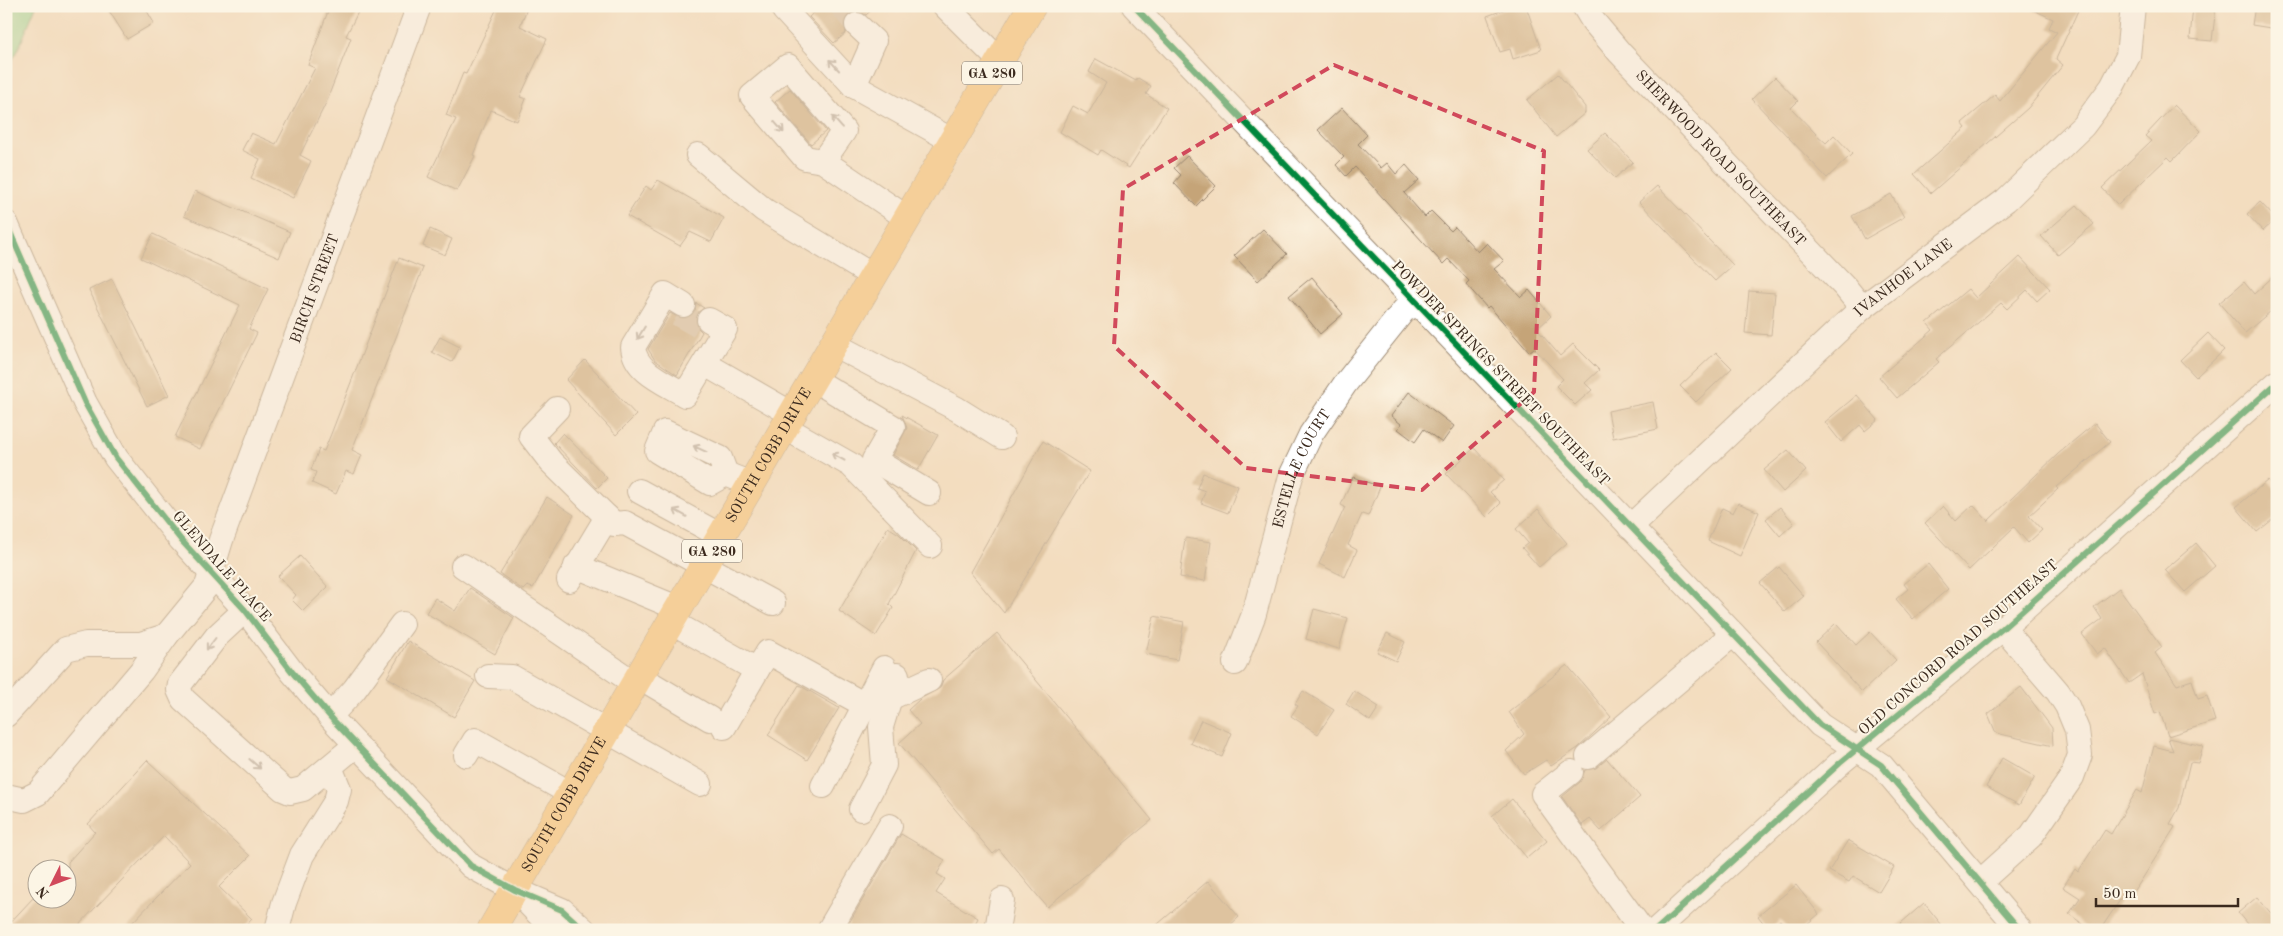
<svg xmlns="http://www.w3.org/2000/svg" width="2283" height="936" viewBox="0 0 2283 936" font-family="'Old Standard TT',serif">
<style>
.green{fill:#8bd592;stroke:#638058}
.building{fill:#c5a478}
.lines{fill:none;stroke-linecap:round;stroke-linejoin:round}
.minor-tunnel{stroke:#ceb99f;stroke-width:24;stroke-dasharray:24 12;stroke-linecap:butt}
.minor-casing{stroke:#97846e;stroke-width:26}
.major-casing{stroke:#97846e;stroke-width:29}
.minor{stroke:#fff;stroke-width:24}
.major{stroke:#f8bf6c;stroke-width:28}
.cycleway-casing{stroke:#fcf5e5;stroke-width:9}
.cycleway{stroke:#00873e;stroke-width:6}
.oneway{stroke:#a79f9a}
.marked{fill:none;stroke:#d1495b;stroke-width:4;stroke-dasharray:10 6;stroke-linejoin:round}
.labels{text-anchor:middle;stroke-width:4;stroke-linejoin:round;paint-order:stroke}
.shield{fill:#fcf5e5;stroke:#75675a;stroke-width:1}
.shield-label{font-size:14px;font-weight:bold;fill:#3b2a1e}
.street-label{font-size:15px;fill:#3b2a1e;stroke:#fcf5e5}
</style>
<rect width="100%" height="100%" fill="#fcf5e5"/>
<filter id="ink" filterUnits="userSpaceOnUse"><feTurbulence type="fractalNoise" baseFrequency=".02" numOctaves="2"/><feDisplacementMap in="SourceGraphic" scale="10" xChannelSelector="R" yChannelSelector="G"/><feConvolveMatrix kernelMatrix="1 2 1 2 8 2 1 2 1" color-interpolation-filters="sRGB"/></filter>
<filter id="wash" filterUnits="userSpaceOnUse"><feTurbulence type="fractalNoise" baseFrequency=".0096" numOctaves="4" result="noise"/><feDisplacementMap in="SourceGraphic" scale="20" xChannelSelector="R" yChannelSelector="G"/><feGaussianBlur stdDeviation="1.12" result="paint"/><feColorMatrix in="noise" values="0 0 0 0 0 0 0 0 0 0 0 0 0 0 0 0 0 1.4 0 .05"/><feComposite in="paint" operator="in"/></filter>
<g filter="url(#wash)">
<rect width="100%" height="100%" fill="#f3ddbf"/>
<!-- green -->
<path class="green" d="M6 6H36L18 50 6 71Z"/>
<g id="blocks">
<!-- building -->
<path class="building" d="M106 6H144L154 23 127 39Z
M330 6H361L346 36 351 38 325 105 300 155 311 161 293 198 251 178 260 159 242 150 251 133 276 144 315 68 308 65Z
M498 6H528L520 26 547 39 520 97 526 99 517 121 491 110 473 155 475 156 457 191 428 177 456 119 446 115 463 73 466 74Z
M821 6H876L866 15 860 12 847 15 844 22 846 33 834 43 809 17Z
M1514 6H1526L1541 50 1513 59 1510 49 1500 52 1487 16Z
M2025 6H2080L2056 59 2063 65 2028 108 1931 193 1914 174 1966 128 1962 123 1995 95 2000 101 2057 32 2049 28 2053 19Z
M2193 6H2216L2212 41 2190 39Z
M2255 6 2277 8V29L2252 25Z
M1096 59 1136 81 1138 78 1151 86 1146 94 1167 108 1129 168 1101 150 1098 155 1060 132 1073 106 1088 114 1106 83 1089 72Z
M1558 74 1585 107V113L1556 137 1527 100Z
M1775 77 1798 101 1791 108 1816 134 1826 143 1834 135 1852 154 1827 178 1752 99Z
M790 89 826 131 811 144 775 102Z
M2174 105 2201 131 2172 161 2168 157 2118 205 2102 188 2151 141 2145 136Z
M1342 108 1367 135 1358 144 1381 168 1387 163 1396 174 1406 165 1419 180 1404 193 1425 217 1431 211 1451 231 1455 227 1478 252 1487 243 1504 261 1494 269 1521 297 1529 290 1551 316 1537 329 1560 356 1573 344 1599 370 1585 383 1592 390 1575 405 1556 386 1563 379 1534 348 1529 352 1489 306 1487 308 1466 284 1469 281 1448 259 1443 264 1355 167 1346 176 1336 165 1344 157 1318 130Z
M1605 133 1633 162 1615 178 1587 149Z
M1187 156 1216 186 1196 206 1174 183 1181 175 1174 168Z
M658 180 724 218 711 242 690 232 680 246 627 216 646 186 651 190Z
M1657 186 1733 265 1715 281 1639 202Z
M195 191 290 232 279 258 184 216Z
M1891 194 1904 217 1865 239 1852 216Z
M2260 202 2276 219 2263 231 2247 214Z
M2077 205 2094 224 2058 255 2041 236Z
M430 229 452 239 445 255 423 246Z
M1263 229 1287 254 1258 281 1234 256Z
M153 234 268 289 249 329 257 333 200 449 175 437 240 305 141 258Z
M2020 257 2050 289 2037 301 2027 290 2007 309 2001 303 1936 359 1939 362 1897 398 1879 377 1933 330 1927 323 1968 289 1976 298Z
M399 258 423 268 352 450 362 455 354 474 346 471 336 494 312 483 316 472 311 470 319 449 324 451 331 434Z
M2277 273V306L2245 333 2219 303 2244 282 2254 294Z
M1312 277 1343 314 1320 334 1289 296Z
M112 279 169 395 147 406 89 290Z
M1749 291 1775 293 1771 335 1745 333Z
M696 303 704 308 697 313 695 320 697 327 702 332 677 375 655 360 648 349 670 313 682 319 689 317 695 312Z
M2208 333 2224 350 2196 377 2180 360Z
M440 337 460 347 452 362 432 352Z
M1716 352 1732 368 1696 402 1680 386Z
M585 360 636 415 616 435 566 380Z
M1409 392 1454 426 1442 443 1424 429 1415 442 1398 429 1401 424 1391 416Z
M1857 395 1878 420 1865 431 1860 425 1841 442 1825 422Z
M1653 402 1658 429 1613 438 1608 411Z
M902 415 938 435 918 470 893 455 907 428Z
M2095 423 2110 442 2056 487 2058 489 2029 516 2042 530 2028 543 2014 527 1969 570 1925 523 1943 506 1956 521 1973 505 1988 521 2058 454Z
M563 433 607 478 597 488 554 443Z
M1043 441 1090 471 1004 613 970 572Z
M1474 448 1504 480 1490 492 1501 503 1487 517 1446 474Z
M1788 450 1806 471 1783 492 1764 470Z
M1203 473 1238 486 1228 513 1201 503 1205 491 1197 488Z
M1353 477 1380 487 1368 516 1362 514 1348 545 1357 550 1345 577 1319 564 1345 507 1341 505Z
M2268 480 2277 491V516L2257 532 2236 507Z
M547 497 574 515 533 588 527 586 523 590 500 574Z
M1738 503 1759 512 1740 556 1708 541 1722 508 1733 513Z
M1780 507 1794 523 1780 536 1766 519Z
M1538 509 1567 543 1539 567 1522 548 1528 543 1516 529Z
M888 527 899 534 916 551 889 604 893 608 876 636 839 611Z
M1185 538 1211 542 1205 581 1180 577Z
M2196 543 2215 566 2185 592 2165 570Z
M300 556 328 587 303 611 292 600 296 595 278 576Z
M1928 564 1948 589 1913 619 1896 599 1908 589 1904 584Z
M1779 567 1804 596 1785 612 1760 583Z
M470 588 514 618 495 654 426 613 435 598 455 611Z
M2119 588 2162 647 2155 653 2177 685 2192 680 2198 699 2207 696 2215 721 2168 736 2160 712 2155 714 2142 674 2129 683 2105 648 2097 654 2082 634 2102 619 2094 607Z
M1314 609 1348 618 1339 649 1306 639Z
M1154 616 1184 622 1177 660 1146 654Z
M1836 623 1856 645 1870 632 1896 660 1862 692 1816 642Z
M997 633 1152 820 1047 907 999 849 993 854 899 743 920 724 908 710 920 699 940 688 943 680Z
M1387 633 1405 642 1396 661 1377 652Z
M408 641 475 681 454 717 387 677Z
M1567 665 1611 717 1578 748 1551 766 1546 760 1524 774 1506 751 1524 734 1509 712Z
M799 685 839 708 807 760 768 735Z
M2021 687 2052 728 2053 746 1996 733 1988 714Z
M1303 691 1334 710 1318 734 1291 716 1298 706 1295 704Z
M1354 691 1379 707 1370 721 1346 704Z
M1201 720 1232 733 1222 757 1190 743Z
M2168 738 2203 746 2198 763 2190 762 2179 808 2170 824 2175 827 2132 895 2126 891 2100 930H2091L2069 914 2080 898 2063 887 2075 869 2078 872 2105 830 2111 834 2137 790 2142 793 2154 746 2173 751Z
M2002 758 2035 777 2019 805 1986 787Z
M1607 759 1640 797 1601 831 1590 819 1582 825 1562 797 1580 782 1585 770 1596 768Z
M147 760 250 856 219 887 252 919 242 930H125L190 863 164 836 74 930H6V927L33 898H68V862L95 832 88 824Z
M1512 799 1547 841 1527 858 1492 816Z
M901 834 945 860 937 874 945 879 936 893 978 918 972 930H845Z
M1848 840 1894 867 1879 892 1853 876 1849 882 1829 871Z
M1208 881 1239 917 1225 930H1151Z
M1796 885 1819 914 1800 930H1789L1780 920 1769 930 1758 916Z
M2257 897 2276 919 2264 930H2252L2238 913Z
M1924 903 1946 930H1893Z"/>
</g>
</g>
<g filter="url(#ink)">
<use href="#blocks" fill-opacity="0" stroke="#97846e" stroke-width="1"/>
<g class="lines">
<!-- minor-tunnel -->
<path class="minor-tunnel" d="M841 6 857 25
M678 314 704 329"/>
<defs>
<g id="minor">
<path d="M788 6 784 10 854 86 874 41 857 25"/>
<path d="M945 6 1000 61"/>
<path d="M1134 6 1820 725 1881 765 2020 930"/>
<path id="s1" d="M1584 6 1593 21 1620 53 1845 287 1862 308"/>
<path d="M854 86 953 141"/>
<path d="M698 155 764 210 873 276"/>
<path d="M823 161 844 131 788 66 752 96 805 158 823 161 907 218"/>
<path d="M6 223 85 403 116 458 181 540 245 610 293 673 334 721 471 866 515 890 562 910 584 930"/>
<path d="M683 305 665 294 633 347C635 372 666 383 685 395L725 329 709 320"/>
<path d="M833 344 957 409 1002 437"/>
<path d="M705 364 792 414"/>
<path d="M813 379 893 427 874 460 929 493"/>
<path d="M557 409 531 436 551 462 614 524 625 523 773 603"/>
<path d="M784 427 851 465 930 546"/>
<path d="M726 474 710 483 657 451 665 432 720 458 726 474 751 484"/>
<path d="M639 491 721 536"/>
<path id="s2" d="M1630 527 1862 308 2006 200 2083 126 2112 87 2128 56 2133 6"/>
<path d="M463 566 634 683"/>
<path d="M576 566 680 609"/>
<path d="M569 580 607 517"/>
<path d="M245 610 217 636 180 684 179 690 183 699 283 789 290 792 303 789 356 745"/>
<path d="M670 621 757 670 768 652 865 705"/>
<path id="s3" d="M166 636 207 586 221 540 419 6"/>
<path id="s4" d="M1235 663 1254 614 1291 476 1311 434 1345 384 1404 310 1417 304"/>
<path d="M488 676 512 677 700 784"/>
<path d="M638 676 710 719"/>
<path d="M890 698 929 680"/>
<path d="M6 715 66 649 86 644H141L166 636 142 670 38 793 24 800 6 796"/>
<path d="M330 716 354 690 402 624"/>
<path d="M724 727 757 670"/>
<path d="M466 755 475 740 570 793"/>
<path d="M1588 757 1733 634"/>
<path d="M1571 772 1543 794 1642 930"/>
<path d="M823 786 884 668"/>
<path d="M861 809 884 765 881 727 897 675"/>
<path d="M1980 882 2031 836 2072 777 2080 755 2077 730 2067 706 2058 692 2003 628"/>
<path d="M523 898 554 930"/>
<path d="M277 930 284 903 302 855 336 801 339 789 330 767"/>
<path d="M829 930 890 826"/>
<path d="M997 930 1002 900"/>
<path d="M1656 930 1840 763 2003 628 2277 383"/>
</g>
<g id="major">
<path id="s5" d="M491 930C669 621 852 314 1032 6"/>
</g>
</defs>
<!-- minor casing -->
<use href="#minor" class="minor-casing"/>
<!-- major casing -->
<use href="#major" class="major-casing"/>
<!-- minor -->
<use href="#minor" class="minor"/>
<!-- major -->
<use href="#major" class="major"/>
<defs>
<path id="cycleway" d="M1134 6 1820 725 1881 765 2020 930
M6 223 85 403 116 458 181 540 245 610 293 673 334 721 471 866 515 890 562 910 584 930
M1656 930 1840 763 2003 628 2277 383"/>
</defs>
<!-- cycleway casing -->
<use href="#cycleway" class="cycleway-casing"/>
<!-- cycleway -->
<use href="#cycleway" class="cycleway"/>
</g>
<!-- one-way arrows -->
<defs><path id="oneway-shaft" d="M-6 0H5M1.5-3L5.5 0L1.5 3" fill="none" stroke-width="1.6" stroke-linecap="round" stroke-linejoin="round" transform="scale(1.25)"/></defs>
<g class="oneway">
<use href="#oneway-shaft" transform="translate(834 65) rotate(-133)"/>
<use href="#oneway-shaft" transform="translate(837 122) rotate(-131)"/>
<use href="#oneway-shaft" transform="translate(779 127) rotate(49)"/>
<use href="#oneway-shaft" transform="translate(641 333) rotate(121)"/>
<use href="#oneway-shaft" transform="translate(700 449) rotate(-155)"/>
<use href="#oneway-shaft" transform="translate(838 457) rotate(-151)"/>
<use href="#oneway-shaft" transform="translate(680 513) rotate(-151)"/>
<use href="#oneway-shaft" transform="translate(211 644) rotate(127)"/>
<use href="#oneway-shaft" transform="translate(255 764) rotate(41)"/>
</g>
</g>
<!-- marked area -->
<path d="M0 0H2283V936H0ZM1334 65 1544 151 1534 392 1422 490 1246 468 1114 346 1123 189Z" fill="#f3ddbf" fill-opacity=".55" fill-rule="evenodd"/>
<path class="marked" d="M1334 65 1544 151 1534 392 1422 490 1246 468 1114 346 1123 189Z"/>
<g class="labels">
<!-- shield labels -->
<g class="shield">
<rect x="962" y="61.5" width="60" height="23" rx="4"/>
<rect x="682" y="539.5" width="60" height="23" rx="4"/>
</g>
<g class="shield-label">
<text x="992" y="78">GA 280</text>
<text x="712" y="556">GA 280</text>
</g>
<!-- street labels -->
<g class="street-label">
<text dy="5" stroke="none"><textPath href="#s1" startOffset="205">SHERWOOD ROAD SOUTHEAST</textPath></text>
<text dy="5" stroke="none"><textPath href="#s2" startOffset="370">IVANHOE LANE</textPath></text>
<text dy="5" stroke="none"><textPath href="#s3" startOffset="381">BIRCH STREET</textPath></text>
<text transform="translate(1501 373) rotate(46)" y="5">POWDER SPRINGS STREET SOUTHEAST</text>
<text dy="5" stroke="none"><textPath href="#s5" startOffset="550">SOUTH COBB DRIVE</textPath></text>
<text dy="5" stroke="none"><textPath href="#s4" startOffset="206">ESTELLE COURT</textPath></text>
<text transform="translate(222 566) rotate(49)" y="5">GLENDALE PLACE</text>
<text transform="translate(1958 647) rotate(-41)" y="5">OLD CONCORD ROAD SOUTHEAST</text>
<text dy="5" stroke="none"><textPath href="#s5" startOffset="145">SOUTH COBB DRIVE</textPath></text>
</g>
</g>
<!-- margin -->
<rect width="2283" height="936" fill="none" stroke="#fcf5e5" stroke-width="25"/>
<!-- north arrow -->
<g transform="translate(52 884) rotate(228)"><circle r="24" fill="#fcf5e5" stroke="#afa495"/>
<path d="M0-4L9 19L0 12L-9 19Z" fill="#d1495b"/>
<text y="-8" font-size="14" font-weight="bold" text-anchor="middle" fill="#3b2a1e">N</text>
</g>
<!-- scale -->
<path d="M2096 898v8h142v-8" fill="none" stroke="#3b2a1e" stroke-width="2.5"/>
<text x="2103" y="898" font-size="15" fill="#3b2a1e" stroke="#fcf5e5" stroke-width="4" paint-order="stroke">50 m</text>
</svg>
